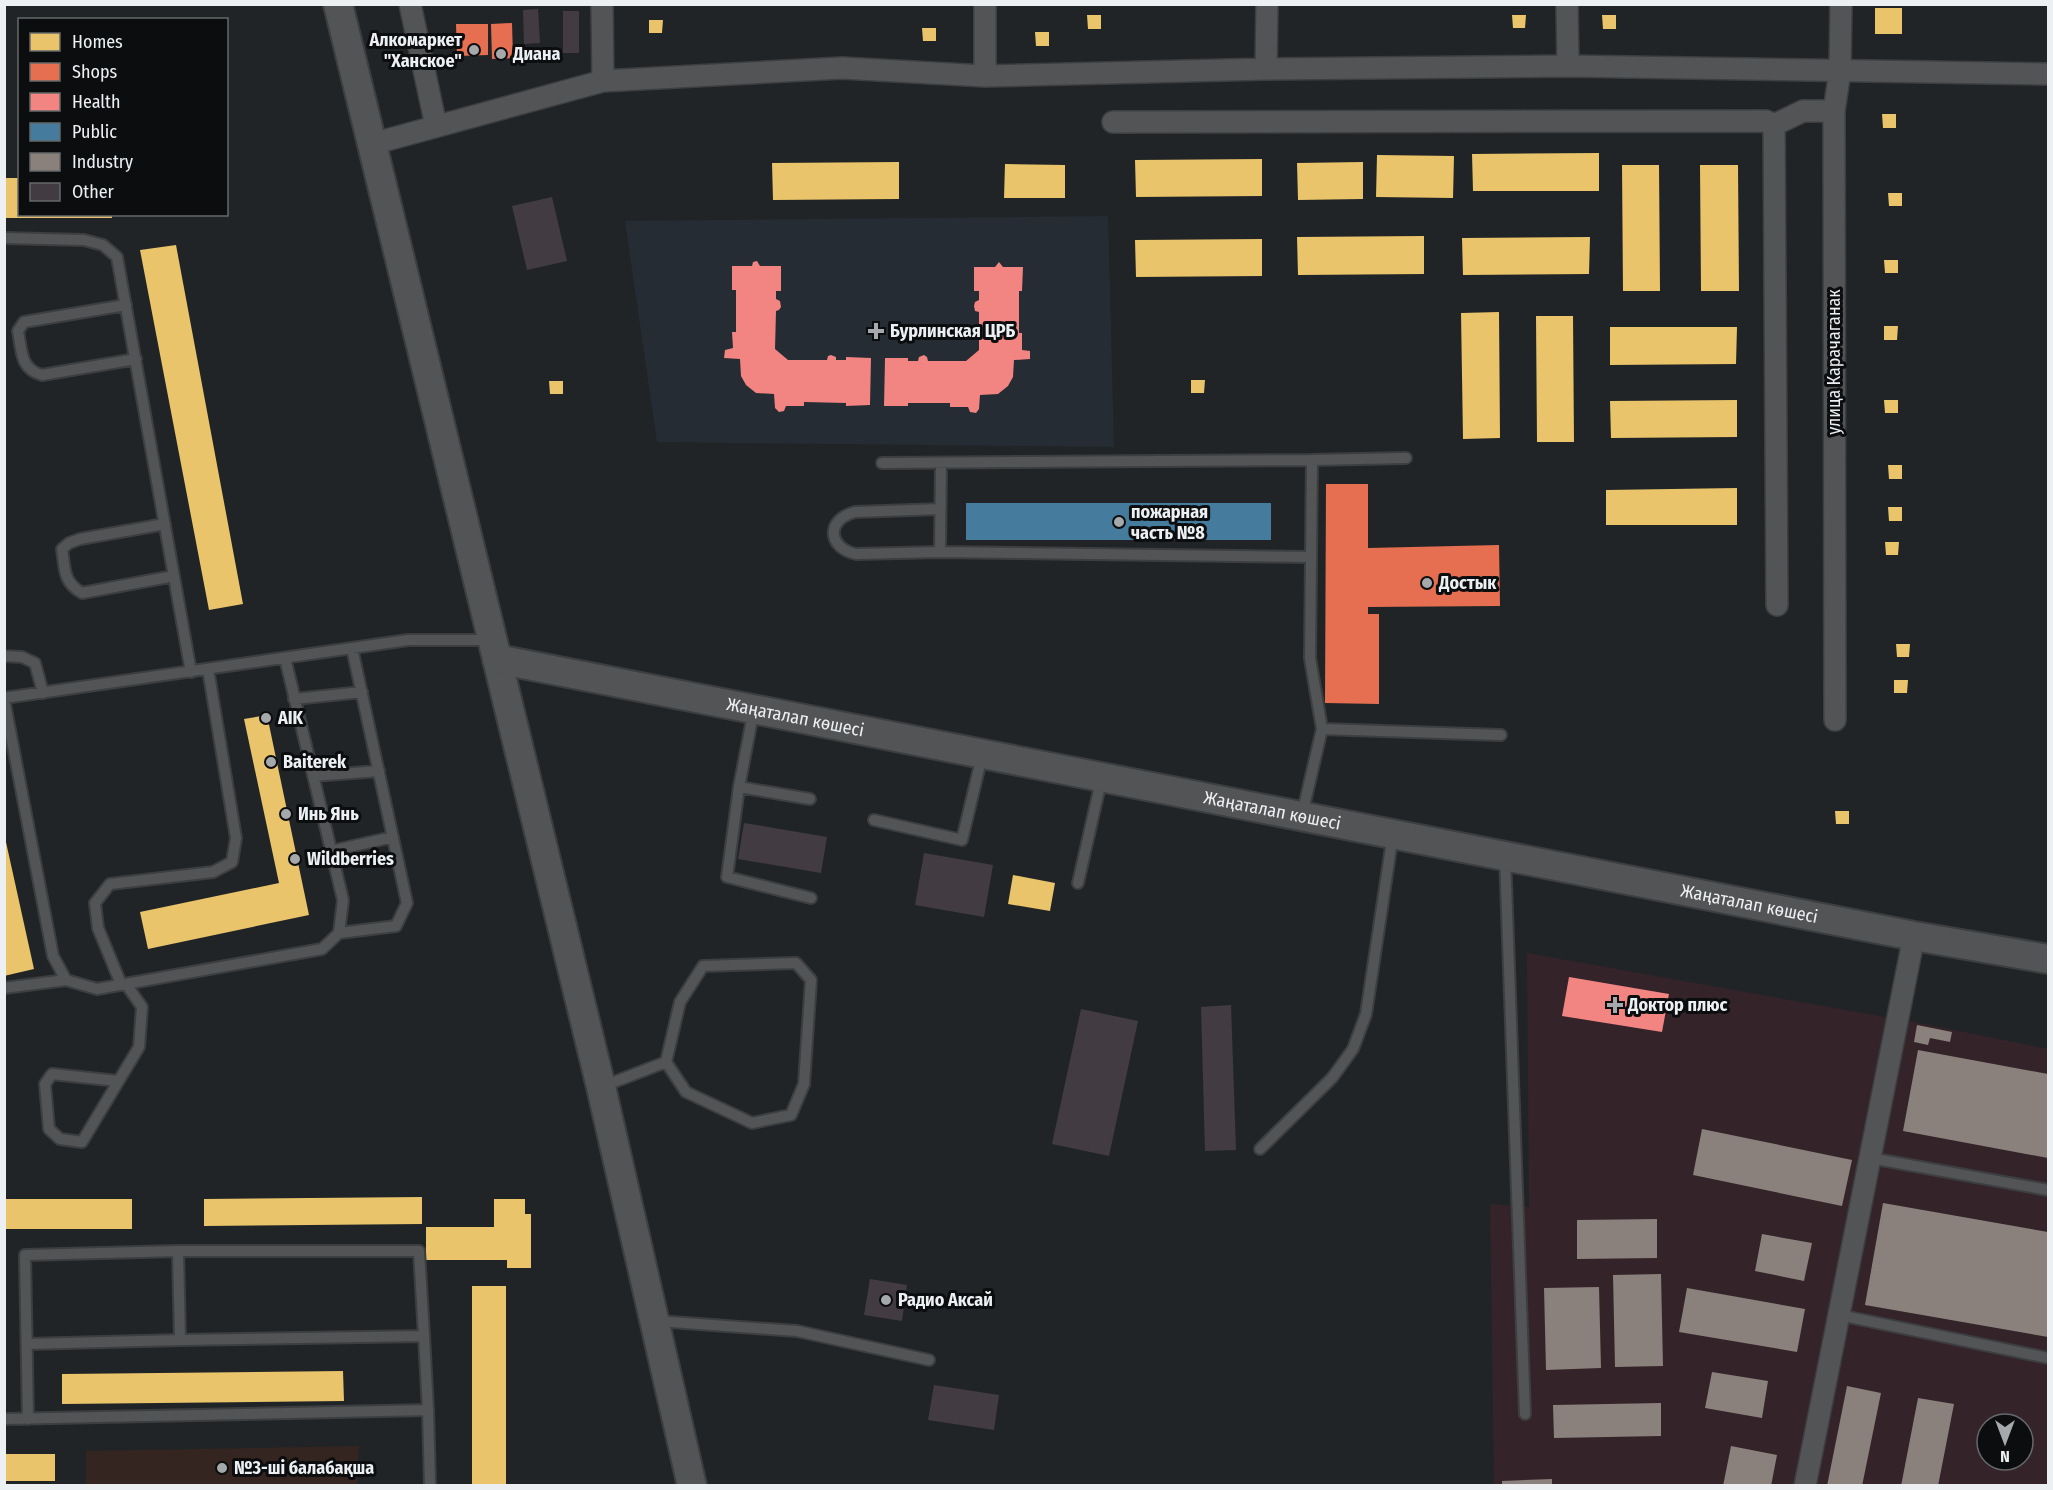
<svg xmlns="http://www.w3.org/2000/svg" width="2053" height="1490" viewBox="0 0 2053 1490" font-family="'Fira Sans Condensed',sans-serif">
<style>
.built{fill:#252c34}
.industrial{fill:#342429;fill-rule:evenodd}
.education{fill:#352521}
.homes{fill:#e9c46a}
.shops{fill:#e76f51}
.health{fill:#f28482}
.public{fill:#457b9d}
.industry{fill:#8a817c}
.building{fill:#423c42}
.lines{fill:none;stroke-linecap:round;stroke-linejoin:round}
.lane-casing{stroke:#3c3e40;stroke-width:14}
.street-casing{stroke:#3c3e40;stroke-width:24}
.secondary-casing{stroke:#3c3e40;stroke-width:32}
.lane{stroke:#535455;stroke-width:10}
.street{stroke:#535455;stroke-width:21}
.secondary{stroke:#535455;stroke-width:28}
.poi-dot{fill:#a6a9ab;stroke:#0b0d0e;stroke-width:2}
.labels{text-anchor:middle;stroke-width:6;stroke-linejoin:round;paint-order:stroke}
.poi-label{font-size:18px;font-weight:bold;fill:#edf0f3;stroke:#0b0d0e;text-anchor:start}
.street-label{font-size:18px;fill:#edf0f3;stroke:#0b0d0e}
</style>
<rect width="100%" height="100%" fill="#212426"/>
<!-- built -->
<path class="built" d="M1108 216 1114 447 657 442 625 221Z"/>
<!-- industrial -->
<path class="industrial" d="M1527 953 1924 1024 2048 1049V1485H1494L1490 1204 1529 1207ZM1987 1424H2023V1460H1987Z"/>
<!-- education -->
<path class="education" d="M359 1446 357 1485H86V1451Z"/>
<!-- homes -->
<path class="homes" d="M1875 8H1902V34H1875Z
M1087 15H1101V29H1088Z
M1512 15H1526L1525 28H1513Z
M1602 15H1616V29H1603Z
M649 20H663L662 33H649Z
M922 28H936V41H923Z
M1035 32H1049V46H1036Z
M1882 114H1896V128H1883Z
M1599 153V191H1473L1472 154Z
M1377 155 1454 156 1453 198 1376 197Z
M1262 159V196L1136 197 1135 160Z
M899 162V199L773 200 772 163Z
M1363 162V199L1298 200 1297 163Z
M1005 164 1065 165V198H1004Z
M1622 165H1659L1660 291H1623Z
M1700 165H1738L1739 291H1701Z
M4 178H20V214H112V218H4Z
M1888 193H1902V206H1889Z
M1424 236V274L1298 275 1297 237Z
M1590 237 1589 274 1463 275 1462 238Z
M1262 239V276L1136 277 1135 240Z
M176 245 243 604 209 610 140 250Z
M1884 260H1898V273H1885Z
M1499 312 1500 438 1463 439 1461 313Z
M1536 316H1573L1574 442H1537Z
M1884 326H1898L1897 340H1884Z
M1610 327H1737L1736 364 1610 365Z
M1191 380H1205L1204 393H1191Z
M549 381H563V394H550Z
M1737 400V437L1611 438 1610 401Z
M1884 400H1898V413H1885Z
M1888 465H1902V479H1889Z
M1737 488V525H1606V490Z
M1888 507H1902V521H1889Z
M1885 542H1899L1898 555H1886Z
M1896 644H1910L1909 657H1897Z
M1894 680H1908L1907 693H1894Z
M267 715 309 915 148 949 140 912 279 883 244 719Z
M1835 811H1849V824H1836Z
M4 833 34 969 4 976Z
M1013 875 1055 883 1050 911 1008 904Z
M422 1197V1224L204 1226V1199Z
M4 1199H132V1229H4Z
M494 1199H525V1214H531V1268H507V1260H426V1227H494Z
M472 1286H506V1486H472Z
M343 1371 344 1401 62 1404V1374Z
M4 1454H55V1481H4Z"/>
<!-- shops -->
<path class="shops" d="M512 23 513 58 492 59 491 24Z
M456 24H488V55L457 56Z
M1326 484H1368V548L1499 545 1500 606 1368 607V614H1379V704L1325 703Z"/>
<!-- health -->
<path class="health" d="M757 261 760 266H781V291H776V299L780 301 781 307 779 310 776 311 775 349 788 360H827L828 356 831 355 836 357V360H846V357L871 358 870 405 846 406V403L804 402V406H786L784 411 779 412 775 408 774 394 756 393 746 385 741 376 740 359 724 358 725 350 733 348 732 332H736V290H732V266H752L753 262Z
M999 262 1003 267H1023L1022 291H1019V333H1022V350L1030 351V359L1014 360 1013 377 1008 386 998 394 980 395 979 409 976 413 970 412 968 407H950V403H908V406H884L885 358H908V361H918L919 357 924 355 927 357 928 361H966L979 350V312L975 311 974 306 975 302 979 300V291H974V267H995Z
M1569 977 1669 994 1662 1032 1562 1016Z"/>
<!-- public -->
<path class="public" d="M966 503H1271V540H966Z"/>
<!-- industry -->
<path class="industry" d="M1917 1025 1952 1032 1950 1042 1930 1038 1928 1045 1914 1042Z
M1918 1050 2048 1074V1158L1903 1131Z
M1702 1129 1852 1160 1842 1206 1693 1175Z
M1883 1203 2048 1232V1337L1865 1305Z
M1657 1219V1258L1577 1259V1220Z
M1762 1234 1812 1243 1804 1281 1755 1271Z
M1661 1274 1663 1366 1615 1367 1613 1275Z
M1599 1287 1601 1368 1546 1370 1544 1288Z
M1687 1288 1805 1309 1797 1352 1679 1332Z
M1712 1372 1768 1381 1762 1418 1705 1408Z
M1847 1386 1881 1393 1862 1486H1827Z
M1918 1398 1954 1404 1938 1486H1901Z
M1661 1403V1436L1554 1438 1553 1405Z
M1731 1446 1777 1455 1771 1486H1723Z
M1552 1479V1486H1502V1481Z"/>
<!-- building -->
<path class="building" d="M538 9 540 43 524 44 523 10Z
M563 11H579V53H563Z
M552 197 567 261 527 270 512 206Z
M744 823 827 837 821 873 738 859Z
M924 853 993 865 984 917 915 905Z
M1231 1005 1236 1150 1205 1151 1201 1007Z
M1081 1009 1138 1021 1109 1156 1052 1144Z
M870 1279 907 1285 902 1321 864 1315Z
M934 1385 999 1395 994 1430 928 1420Z"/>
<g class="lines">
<defs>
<path id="lane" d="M4 238 84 240 103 245 117 257 191 672
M126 305 24 322 18 331C22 351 20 369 42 375L136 359
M882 463 1312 460
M941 463 940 552 1310 557
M165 524 80 539 69 543 62 549C65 569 63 582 82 593L174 576
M940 552 856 554C828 548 825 520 855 512L940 509
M4 656 22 657 35 663 43 693
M4 698 408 640H492
M4 699 53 956 66 980 97 989 322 949 339 933 343 900 285 658
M294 699 362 692
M754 709 739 787 727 877 811 898
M1322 729 1501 735
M313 776 379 771
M739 787 810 799
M1302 815 1322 729 1310 658 1312 460 1406 458
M874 820 962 840 982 756
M331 851 393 837
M1505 856 1525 1414
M1078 883 1102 777
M339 933 396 926 407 903 352 648
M796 963 811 980 804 1084 791 1115 752 1123 686 1092 666 1062 680 1002 703 966Z
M121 984 98 928 95 903 110 884 213 872 232 862 236 838 208 669
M4 988 66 980
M118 1081 52 1074 45 1084 49 1129 60 1139 82 1142 139 1047 142 1007 126 984
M601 1087 666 1062
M1260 1149 1332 1078 1353 1049 1366 1014 1393 834
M1870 1158 2048 1190
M178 1251H419L424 1336
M1839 1315 2048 1358
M657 1321 797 1331 929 1360
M27 1344 180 1340
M4 1419 428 1410 430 1486
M28 1419 25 1255 178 1251 180 1340 424 1336 428 1410"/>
<path id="street" d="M410 4 436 126
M602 4 603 81
M1567 4 1568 66
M1266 69 1267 4
M985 76V4
M1113 122 1766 121 1774 125 1803 111H1834
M1774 125 1777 605
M372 144 603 81 842 68 985 76 1266 69 1568 66 2048 74
M1835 720 1834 111 1840 71 1841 4
M1805 1486 1914 936"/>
<g id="secondary">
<path d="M338 4 601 1087 692 1486"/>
<path id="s1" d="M497 659 1914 936 2048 959"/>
</g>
</defs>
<!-- lane casing -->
<use href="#lane" class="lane-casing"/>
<!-- street casing -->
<use href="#street" class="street-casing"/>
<!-- secondary casing -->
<use href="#secondary" class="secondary-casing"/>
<!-- lane -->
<use href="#lane" class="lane"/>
<!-- street -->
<use href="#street" class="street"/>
<!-- secondary -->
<use href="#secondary" class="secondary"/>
</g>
<!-- markers -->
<g class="poi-dot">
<circle cx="474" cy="50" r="6"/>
<circle cx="501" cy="54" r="6"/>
<path d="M873 322h6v6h6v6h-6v6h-6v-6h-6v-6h6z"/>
<circle cx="1119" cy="522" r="6"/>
<circle cx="1427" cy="583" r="6"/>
<circle cx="266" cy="718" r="6"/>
<circle cx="271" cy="762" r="6"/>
<circle cx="286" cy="814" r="6"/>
<circle cx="295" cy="859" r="6"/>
<path d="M1612 996h6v6h6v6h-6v6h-6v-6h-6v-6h6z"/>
<circle cx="886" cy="1300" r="6"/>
<circle cx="222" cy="1468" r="6"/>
</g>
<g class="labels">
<!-- poi labels -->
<g class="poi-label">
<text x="462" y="46" text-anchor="end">Алкомаркет<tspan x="462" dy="21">"Ханское"</tspan></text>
<text x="513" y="60">Диана</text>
<text x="890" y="337">Бурлинская ЦРБ</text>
<text x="1131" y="518">пожарная<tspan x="1131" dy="21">часть №8</tspan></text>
<text x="1439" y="589">Достык</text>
<text x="278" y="724">AIK</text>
<text x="283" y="768">Baiterek</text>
<text x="298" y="820">Инь Янь</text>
<text x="307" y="865">Wildberries</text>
<text x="1628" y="1011">Доктор плюс</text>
<text x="898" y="1306">Радио Аксай</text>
<text x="234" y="1474">№3-ші балабақша</text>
</g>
<!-- street labels -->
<g class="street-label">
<text transform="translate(1834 362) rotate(-90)" y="6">улица Карачаганак</text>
<text dy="6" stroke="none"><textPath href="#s1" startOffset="304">Жаңаталап көшесі</textPath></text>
<text dy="6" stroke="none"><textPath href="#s1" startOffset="790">Жаңаталап көшесі</textPath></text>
<text dy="6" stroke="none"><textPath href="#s1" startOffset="1276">Жаңаталап көшесі</textPath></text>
</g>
</g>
<!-- border -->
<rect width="2053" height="1490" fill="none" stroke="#edf0f3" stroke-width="12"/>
<!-- legend -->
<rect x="18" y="18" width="210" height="198" fill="#0b0d0e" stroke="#65686a" stroke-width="1.5"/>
<rect x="30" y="33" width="30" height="18" fill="#e9c46a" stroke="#65686a" stroke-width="1.5"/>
<text x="72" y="48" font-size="18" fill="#edf0f3">Homes</text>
<rect x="30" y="63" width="30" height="18" fill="#e76f51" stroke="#65686a" stroke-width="1.5"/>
<text x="72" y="78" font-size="18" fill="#edf0f3">Shops</text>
<rect x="30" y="93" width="30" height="18" fill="#f28482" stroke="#65686a" stroke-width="1.5"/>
<text x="72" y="108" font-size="18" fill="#edf0f3">Health</text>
<rect x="30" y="123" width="30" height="18" fill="#457b9d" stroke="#65686a" stroke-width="1.5"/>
<text x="72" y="138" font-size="18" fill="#edf0f3">Public</text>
<rect x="30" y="153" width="30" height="18" fill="#8a817c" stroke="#65686a" stroke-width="1.5"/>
<text x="72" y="168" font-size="18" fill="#edf0f3">Industry</text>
<rect x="30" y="183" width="30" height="18" fill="#423c42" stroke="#65686a" stroke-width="1.5"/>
<text x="72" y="198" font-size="18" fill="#edf0f3">Other</text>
<!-- north arrow -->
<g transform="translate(2005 1442) rotate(180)"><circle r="28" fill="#0b0d0e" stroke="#65686a" stroke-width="1.5"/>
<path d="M0-4.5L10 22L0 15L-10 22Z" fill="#a6a9ab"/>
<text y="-9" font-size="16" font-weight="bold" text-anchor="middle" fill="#edf0f3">N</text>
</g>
</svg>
